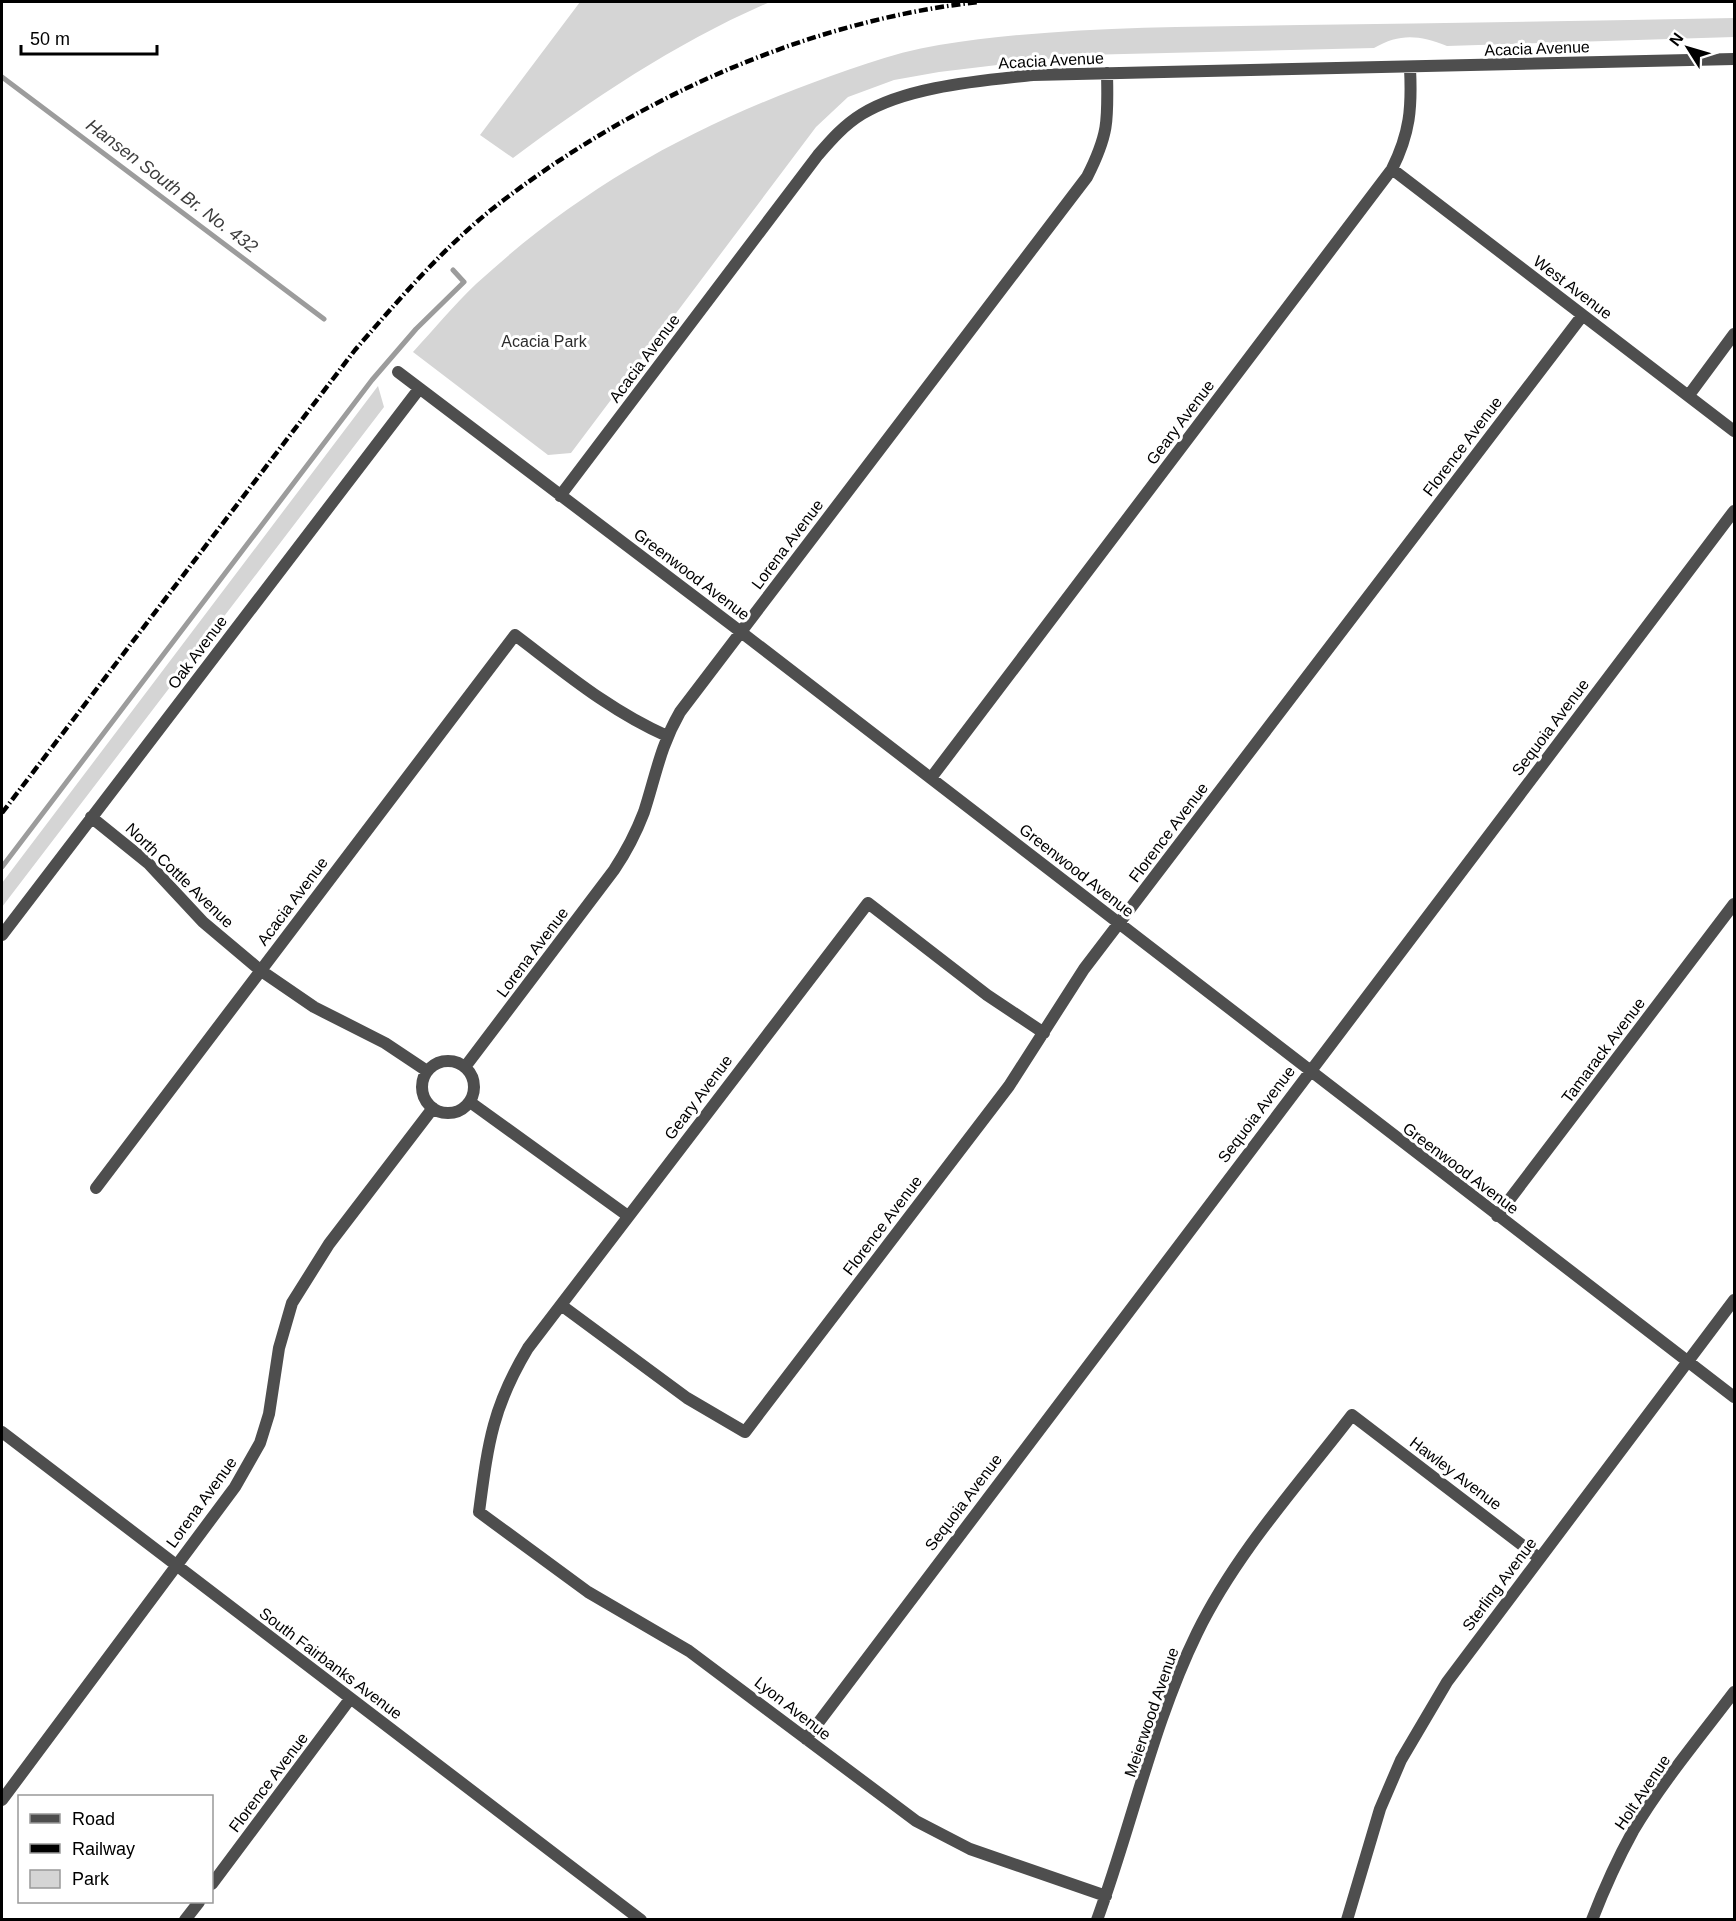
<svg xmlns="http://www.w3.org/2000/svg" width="1736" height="1921" viewBox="0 0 1736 1921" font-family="Helvetica,sans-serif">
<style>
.green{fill:#d5d5d5}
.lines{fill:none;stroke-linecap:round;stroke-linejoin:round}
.stream{stroke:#9c9c9c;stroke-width:5}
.street{stroke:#4e4e4e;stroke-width:12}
.rail{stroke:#000;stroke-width:4.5;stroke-dasharray:9 3 1.5 3;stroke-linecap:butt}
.labels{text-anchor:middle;stroke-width:6;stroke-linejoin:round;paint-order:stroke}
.street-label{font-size:16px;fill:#000;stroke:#fff}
.park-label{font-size:16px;fill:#2c2c2c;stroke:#fff}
.water-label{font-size:18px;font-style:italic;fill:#3d3d3d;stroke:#fff}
</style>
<rect width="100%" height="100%" fill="#fff"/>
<!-- green -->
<path class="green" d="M580 2H770C677 42 594 98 513 158L480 135Z
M1734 18V37L1447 46C1419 35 1400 33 1374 48L1082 55 939 72 894 80 848 97 816 127 571 453 548 455 413 352C434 329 454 305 476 284 573 195 674 136 796 89 842 72 890 53 939 45 1058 26 1180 27 1301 25 1445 23 1590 21 1734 18Z
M378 386 384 407 2 907V883Z"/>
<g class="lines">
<!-- stream -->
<path class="stream" d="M2 77 324 319
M2 867 372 380 416 329 464 282 453 270"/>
<!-- street -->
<path class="street" d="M1392 169 1734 431
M398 372 741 632 1734 1397
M1689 395 1734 334
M560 496 818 155C831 140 844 125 862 114 908 86 980 81 1033 75L1734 59
M931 778 1392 169C1410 133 1412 108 1410 68
M91 817 148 863 203 922 260 970 314 1007 385 1043 427 1071
M2 935 419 389
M1044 1033 987 995 868 903 528 1348C492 1408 488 1444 479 1512L588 1592 689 1651 916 1821 970 1849 1106 1896
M422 1087a26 26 0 1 1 52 0a26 26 0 1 1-52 0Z
M465 1067 614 870C626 852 636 833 644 812 656 775 660 747 680 712L1087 177C1109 134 1108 120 1107 73
M470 1102 628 1216
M96 1188 515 635C564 672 610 711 667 736
M1497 1216 1734 904
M561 1305 687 1398 745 1432 1009 1086 1084 969 1582 316
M2 1432 641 1920
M806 1739 1734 511
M2 1800 235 1487 260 1443 269 1414 279 1348 292 1303 329 1244 433 1108
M212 1884 350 1699
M185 1920 199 1902
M1097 1920C1132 1825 1153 1723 1197 1633 1236 1553 1299 1484 1352 1415L1539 1558
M1347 1920 1380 1809 1401 1760 1447 1682 1734 1300
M1592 1920C1604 1889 1617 1860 1633 1831 1662 1782 1700 1737 1734 1692"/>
<!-- rail -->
<path class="rail" d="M2 813 355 350C402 296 448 242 505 199 641 96 809 21 978 2"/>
</g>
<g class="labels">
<!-- street labels -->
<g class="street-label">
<text transform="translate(1537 48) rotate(-2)" y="6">Acacia Avenue</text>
<text transform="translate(1051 60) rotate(-3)" y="6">Acacia Avenue</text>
<text transform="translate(1573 287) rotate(37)" y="6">West Avenue</text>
<text transform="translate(644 358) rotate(-53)" y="6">Acacia Avenue</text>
<text transform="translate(1180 422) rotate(-53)" y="6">Geary Avenue</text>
<text transform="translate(1462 446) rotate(-53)" y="6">Florence Avenue</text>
<text transform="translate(787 544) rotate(-53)" y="6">Lorena Avenue</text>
<text transform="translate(692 574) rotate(37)" y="6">Greenwood Avenue</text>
<text transform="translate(197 652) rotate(-53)" y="6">Oak Avenue</text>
<text transform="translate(1550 727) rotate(-53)" y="6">Sequoia Avenue</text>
<text transform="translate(1168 832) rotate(-53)" y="6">Florence Avenue</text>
<text transform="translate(1077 870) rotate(38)" y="6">Greenwood Avenue</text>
<text transform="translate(180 875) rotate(44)" y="6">North Cottle Avenue</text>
<text transform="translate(292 901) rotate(-53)" y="6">Acacia Avenue</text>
<text transform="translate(532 952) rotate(-53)" y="6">Lorena Avenue</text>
<text transform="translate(1603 1050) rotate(-53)" y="6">Tamarack Avenue</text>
<text transform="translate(698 1097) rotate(-53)" y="6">Geary Avenue</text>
<text transform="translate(1256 1114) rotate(-53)" y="6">Sequoia Avenue</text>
<text transform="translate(1461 1168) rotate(37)" y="6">Greenwood Avenue</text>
<text transform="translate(882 1225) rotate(-53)" y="6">Florence Avenue</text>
<text transform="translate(1456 1473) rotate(37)" y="6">Hawley Avenue</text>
<text transform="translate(201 1502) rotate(-54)" y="6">Lorena Avenue</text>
<text transform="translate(963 1502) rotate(-53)" y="6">Sequoia Avenue</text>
<text transform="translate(1499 1584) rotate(-53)" y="6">Sterling Avenue</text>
<text transform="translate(331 1663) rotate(37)" y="6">South Fairbanks Avenue</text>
<text transform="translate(793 1708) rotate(38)" y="6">Lyon Avenue</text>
<text transform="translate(1151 1712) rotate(-71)" y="6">Meierwood Avenue</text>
<text transform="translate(268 1782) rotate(-53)" y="6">Florence Avenue</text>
<text transform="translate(1642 1792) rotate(-56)" y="6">Holt Avenue</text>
</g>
<!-- park labels -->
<g class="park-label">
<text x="544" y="347">Acacia Park</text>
</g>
<!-- water labels -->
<g class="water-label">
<text transform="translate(172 186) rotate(37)" y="6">Hansen South Br. No. 432</text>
</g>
</g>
<!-- border -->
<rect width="1736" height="1921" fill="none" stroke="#000000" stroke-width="6"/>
<!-- legend -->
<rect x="18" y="1795" width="195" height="108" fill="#ffffff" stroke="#999999" stroke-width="1.5"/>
<rect x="30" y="1814" width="30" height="9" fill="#4e4e4e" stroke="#999999" stroke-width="1.5"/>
<text x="72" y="1825" font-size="18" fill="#000000">Road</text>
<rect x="30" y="1844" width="30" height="9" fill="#000000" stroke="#999999" stroke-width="1.5"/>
<text x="72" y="1855" font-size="18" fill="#000000">Railway</text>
<rect x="30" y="1870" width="30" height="18" fill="#d5d5d5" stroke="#999999" stroke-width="1.5"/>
<text x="72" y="1885" font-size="18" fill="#000000">Park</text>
<!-- north arrow -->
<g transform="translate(1688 48) rotate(307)" stroke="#ffffff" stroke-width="4.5" paint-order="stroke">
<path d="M0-4.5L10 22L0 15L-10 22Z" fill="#000000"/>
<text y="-9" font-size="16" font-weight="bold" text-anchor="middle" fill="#000000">N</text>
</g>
<!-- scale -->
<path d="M21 45v9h136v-9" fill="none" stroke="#000000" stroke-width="3"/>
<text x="30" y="45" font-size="18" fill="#000000" stroke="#ffffff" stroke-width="4.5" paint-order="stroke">50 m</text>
</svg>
